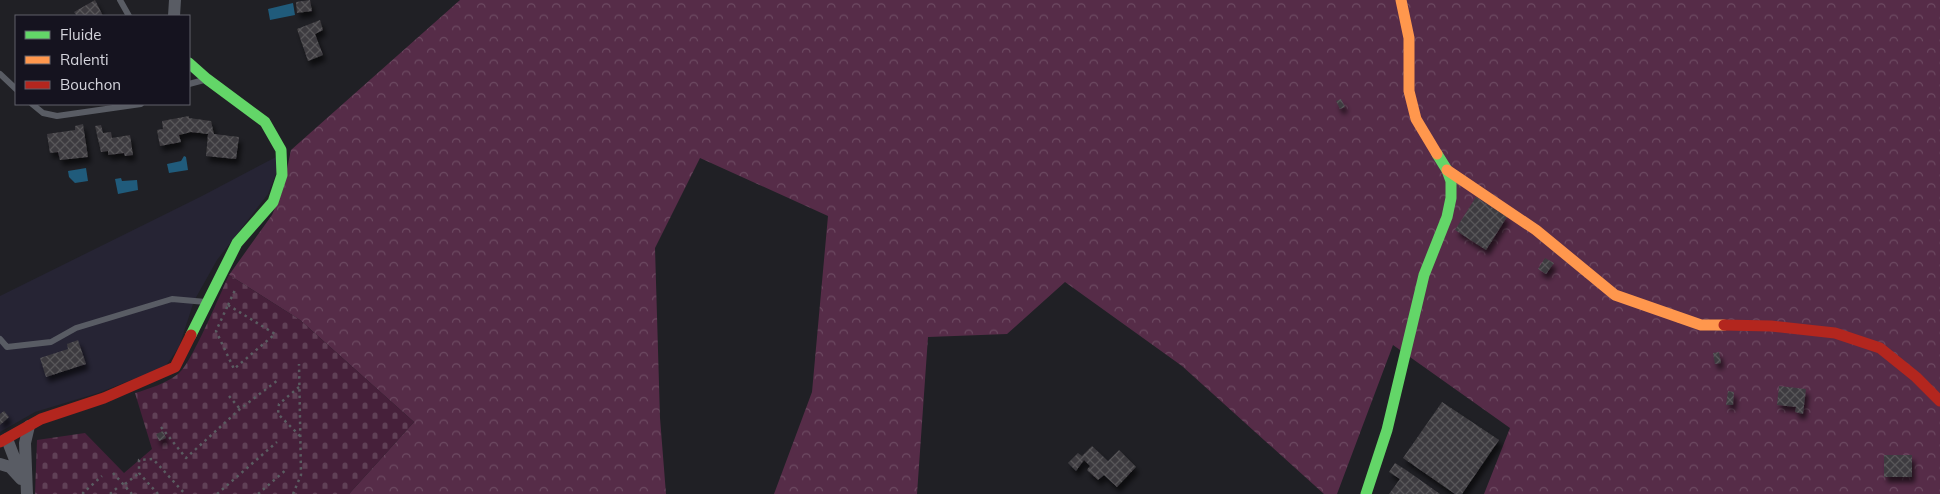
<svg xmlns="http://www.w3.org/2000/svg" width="1940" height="494" viewBox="0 0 1940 494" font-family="Mulish,sans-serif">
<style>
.built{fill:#262434}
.forest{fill:url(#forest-crowns)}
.cemetery{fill:url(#cemetery-stones)}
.water{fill:#205b7b}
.building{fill:url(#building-cross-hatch);filter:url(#shadow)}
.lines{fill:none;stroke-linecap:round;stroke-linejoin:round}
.path{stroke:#5a5c61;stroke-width:2.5;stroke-dasharray:2.5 4;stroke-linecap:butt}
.lane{stroke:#595c64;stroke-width:6}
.street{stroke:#595c64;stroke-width:12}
.fast{stroke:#63d668;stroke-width:11}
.slow{stroke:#ff974d;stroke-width:11}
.jam{stroke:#b3261e;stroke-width:11}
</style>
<defs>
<pattern id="forest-crowns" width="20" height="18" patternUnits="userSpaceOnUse" patternTransform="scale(1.25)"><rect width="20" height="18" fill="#562c48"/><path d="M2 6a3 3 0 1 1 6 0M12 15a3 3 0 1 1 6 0" fill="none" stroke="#6d4a62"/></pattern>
<pattern id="cemetery-stones" width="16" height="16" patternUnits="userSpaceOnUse" patternTransform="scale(1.25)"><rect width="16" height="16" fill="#46203a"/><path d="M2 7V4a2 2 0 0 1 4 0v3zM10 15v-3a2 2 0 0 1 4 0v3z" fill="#604056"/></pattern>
<pattern id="building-cross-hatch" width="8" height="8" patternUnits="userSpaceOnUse" patternTransform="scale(1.25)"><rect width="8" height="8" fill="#3d3b3f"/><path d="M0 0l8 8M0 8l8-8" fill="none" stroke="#58565a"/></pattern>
<filter id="shadow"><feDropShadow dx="3" dy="5.5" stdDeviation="2.5" flood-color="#0009"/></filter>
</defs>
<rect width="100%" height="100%" fill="#202025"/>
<!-- built -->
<path class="built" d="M276 157V174L268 194 217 260 194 301 179 347 165 367 98 393 35 412 0 432V296L202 196Z"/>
<!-- forest -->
<path class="forest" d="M460 0H1940V494H1484L1510 428 1393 345 1337 494H1324L1182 366 1065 282 1007 334 928 337 917 494H774L812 392 828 216 700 158 655 248 660 418 666 494H349L414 422 300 320 229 275 272 215 282 192 291 150Z"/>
<!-- cemetery -->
<path class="cemetery" d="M229 275 300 320 414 422 349 494H35L37 440 85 433 124 473 152 449 135 393C149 389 166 383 178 374 191 365 220 294 229 275Z"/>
<!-- water -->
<path class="water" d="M293 3 295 15 270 20 268 9Z
M184 156 186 157 188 170 169 173 167 164 181 161Z
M86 168 88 181 75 183 69 177 68 171Z
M121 178 122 181 137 180 138 190 118 194 115 179Z"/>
<!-- building -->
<path class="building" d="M95 0 103 16H77L74 12Z
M310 0 312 11 297 13 296 2Z
M320 20 323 30 315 34 323 55 308 61 297 29Z
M1341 99 1345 107 1340 109 1336 101Z
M189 116V118L211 121 214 134 239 137 236 159 206 156 208 134 191 132 179 135 181 142 160 146 157 130 163 129 162 121Z
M83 124 88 157 60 160 58 152 50 153 47 134 75 130V126Z
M101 125 103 133 111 132 112 138 130 135 133 155 125 156 124 153 108 155V151L101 152 95 126Z
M1476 197 1507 217 1486 250 1455 230Z
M1545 258 1554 263 1546 274 1538 269Z
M78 340 86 364 46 377 40 358 68 349 67 344Z
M1719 352 1721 363 1715 364 1713 353Z
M1779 386 1806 389 1803 414 1795 412 1796 407 1777 405Z
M1728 391 1734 392 1733 405H1726Z
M1442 402 1499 440 1462 494H1455L1403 458Z
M4 411 9 417 0 425V414Z
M163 431 166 438 159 441 156 434Z
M1092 446 1108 461 1119 450 1136 467 1117 487 1104 475 1098 480 1087 470 1090 466 1084 460 1076 471 1068 463 1078 453 1082 456Z
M1884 455H1912V477H1884Z
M1395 463 1406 470 1440 494H1389L1400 479 1389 472Z"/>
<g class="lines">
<!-- path -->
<path class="path" d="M228 305 275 334 234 369 216 331Z
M228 305 235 290
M299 387 279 404 278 414 300 436
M229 396 240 409
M161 427 186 458 240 409 278 380
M113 473 132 494
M125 484 139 473
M84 494 83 493 102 476
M110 494 117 488
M158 494 139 473V460L153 459 185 494
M217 494 277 442
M258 494 287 469
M293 494 301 475 299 364"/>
<!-- lane -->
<path class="lane" d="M120 0 129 16
M0 74 16 89
M189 84 204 80
M32 104 43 113 57 116 141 104
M0 339 7 347 51 342 76 328 172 299 206 302"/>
<!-- street -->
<path class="street" d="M174 16 175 0
M7 439 22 478
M0 464 10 467 21 479
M27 494 25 443 29 426"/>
<!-- fast -->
<path class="fast" d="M189 63 207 79 265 122 281 150 282 175 273 202 237 243 191 335
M1366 494 1387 430 1424 275 1447 217 1451 198V181L1447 170 1437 154"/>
<!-- slow -->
<path class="slow" d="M1401 0 1409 38V91L1416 119 1437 154
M1447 170 1536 230 1615 295 1701 325H1724"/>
<!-- jam -->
<path class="jam" d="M1724 325 1771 326 1835 333 1880 348 1916 377 1940 401
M0 442 41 419 104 398 175 367 191 335"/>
</g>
<!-- legend -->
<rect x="15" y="15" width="175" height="90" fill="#15131f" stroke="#61606b"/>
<rect x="25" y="31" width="25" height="8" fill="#63d668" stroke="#61606b"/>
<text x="60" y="40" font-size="15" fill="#d4d4dc">Fluide</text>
<rect x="25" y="56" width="25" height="8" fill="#ff974d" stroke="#61606b"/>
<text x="60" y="65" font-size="15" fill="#d4d4dc">Ralenti</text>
<rect x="25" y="81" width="25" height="8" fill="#b3261e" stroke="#61606b"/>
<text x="60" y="90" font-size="15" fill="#d4d4dc">Bouchon</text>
</svg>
